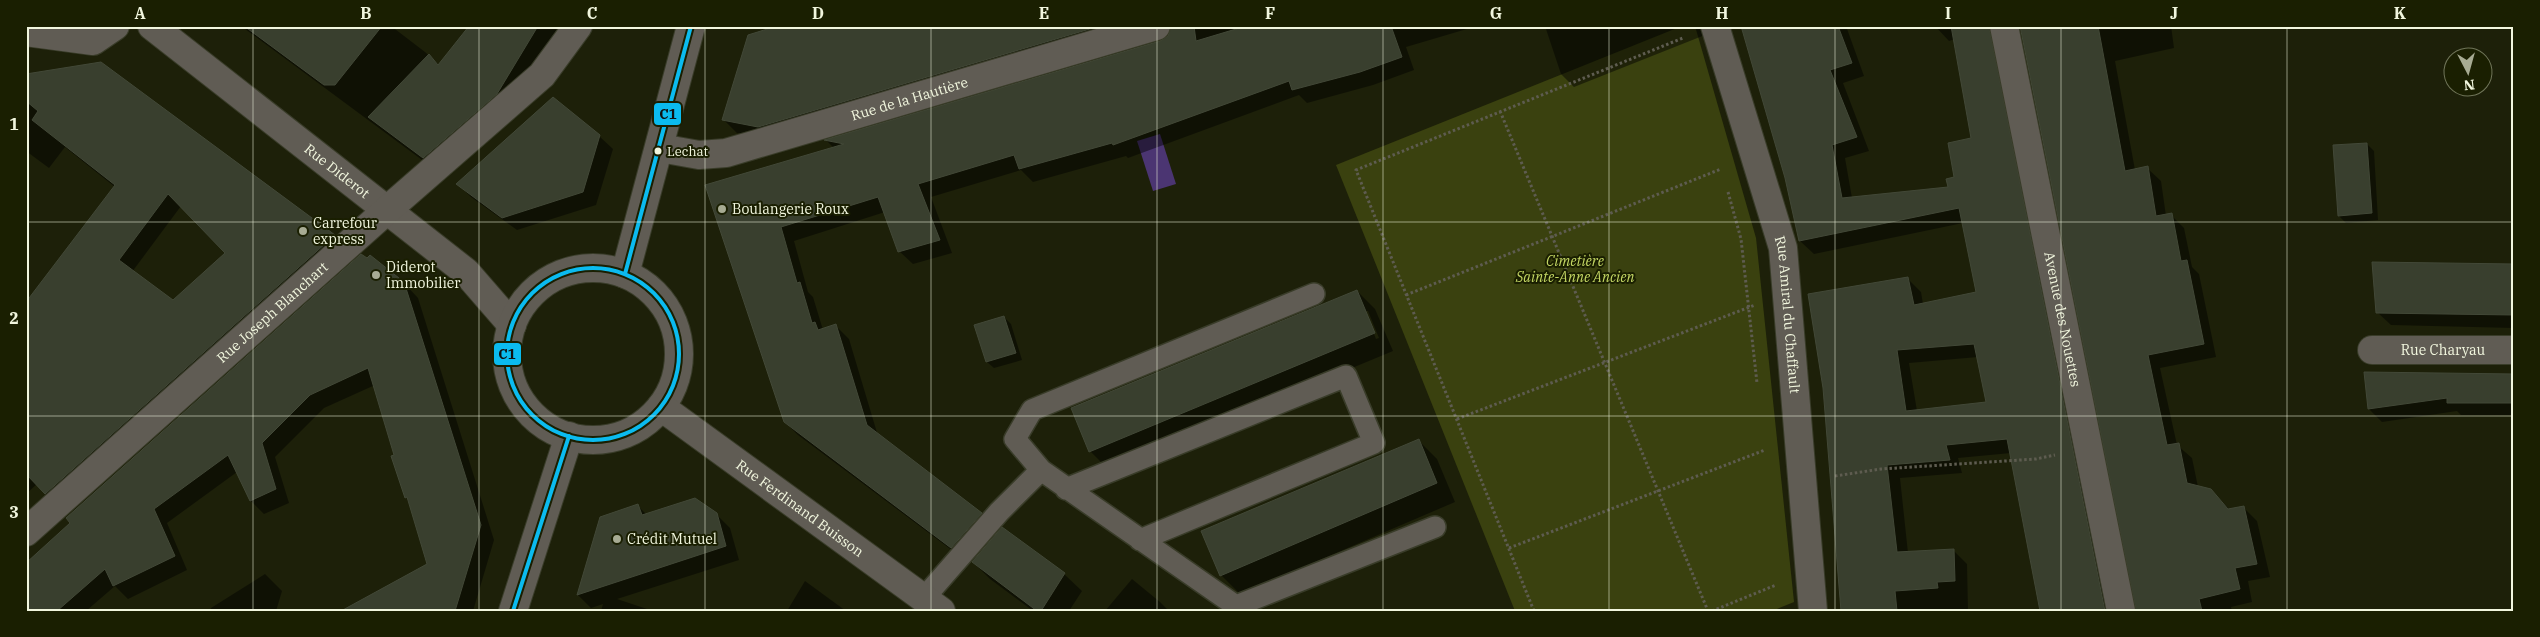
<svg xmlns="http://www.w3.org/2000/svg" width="2540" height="637" viewBox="0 0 2540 637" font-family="'IBM Plex Serif',serif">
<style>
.green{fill:#3a410f}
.water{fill:#4b3572}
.shadow{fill:#0007;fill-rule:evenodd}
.building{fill:#393f2e;stroke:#424837;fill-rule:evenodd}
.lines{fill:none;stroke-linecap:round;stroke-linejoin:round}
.lane-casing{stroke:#393c29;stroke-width:24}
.street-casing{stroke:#393c29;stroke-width:30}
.path{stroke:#5e5c50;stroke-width:3;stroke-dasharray:2.5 2.5;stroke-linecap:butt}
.lane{stroke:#605c54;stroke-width:21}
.street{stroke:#605c54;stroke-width:28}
.bus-1-casing{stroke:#1a1f01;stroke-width:8}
.bus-1{stroke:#0bbbef;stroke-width:4}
.grid{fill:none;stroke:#f1f6de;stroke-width:1;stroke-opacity:0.55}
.bus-dot{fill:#f1f6de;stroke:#1a1f01;stroke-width:2}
.poi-dot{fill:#a7ab93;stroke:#1a1f01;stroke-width:2}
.labels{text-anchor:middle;stroke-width:4;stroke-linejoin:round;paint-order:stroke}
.bus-label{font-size:13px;fill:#f1f6de;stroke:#1a1f01;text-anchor:start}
.street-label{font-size:14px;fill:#f1f6de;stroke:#1a1f01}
.poi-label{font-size:14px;fill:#f1f6de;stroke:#1a1f01;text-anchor:start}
.park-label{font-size:14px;font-style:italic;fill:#c3d663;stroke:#1a1f01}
.line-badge{stroke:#1a1f01;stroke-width:2}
.pale-badge-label{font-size:14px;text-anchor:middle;font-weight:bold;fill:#111}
.neatline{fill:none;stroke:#f1f6de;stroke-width:2}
.grid-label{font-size:16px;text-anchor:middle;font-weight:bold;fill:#f1f6de}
</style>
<rect width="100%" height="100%" fill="#1d2009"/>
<!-- green -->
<path class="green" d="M1682 26H1695L1756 238 1794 602 1772 611H1515L1336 165Z"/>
<!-- water -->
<path class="water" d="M1160 134 1176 184 1153 191 1137 141Z"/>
<!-- shadow -->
<path class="shadow" d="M241 26H391L425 52 439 65 469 26H559L510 107 437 171Z
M782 26H1157L772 140 737 133 724 120Z
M1172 26H1477L1406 47 1414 70 1373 85 1307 103 1299 95 1128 158 1126 156 1033 182 1021 170 931 197 952 253 913 264 899 251 885 212 794 241 808 292 813 297 823 330 836 326 849 339 878 436 981 514 994 527 965 560 798 435 785 422 707 186 834 148 827 141 1161 42 1169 37Z
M1545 26H1721L1715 31 1574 87 1561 74Z
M1743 26H1846L1864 76 1843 83 1869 151 1845 158 1852 198 1949 188 1973 139 1955 39 1949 41 1935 26H2009L2115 611H2041L2011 453 1958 458 1962 473 1900 478 1908 553 1954 551 1967 564 1968 611H1842L1907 278 1921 292 1923 304 1977 293 1963 223 1814 254 1800 241 1786 178ZM1978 357 1988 404 1917 411 1909 363Z
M2021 26H2171L2174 48 2115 61 2135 170 2147 168 2161 181 2166 216 2171 215 2184 228 2192 267 2199 274 2216 357 2160 368 2177 445 2192 458 2198 487 2211 490 2230 510 2244 508 2257 521 2270 577 2248 581 2252 602 2231 607 2232 611H2150Z
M100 63 334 236 347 249 58 506 37 484 26 494V303L115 187 65 147 49 168 26 151V75ZM181 206 227 254 173 302 132 272Z
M599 136 613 149 596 205 517 230 471 197 458 184Z
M2367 144 2374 151 2378 220 2346 223 2339 216Z
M2514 265V328L2391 325 2377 312Z
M404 283 418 298 494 540 473 611H379L429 565 409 500 406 497 375 385 324 408 275 457 289 503 264 514 251 501 237 472 167 523 187 570 128 599 115 586 86 611H26Z
M1357 291 1375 309 1393 351 1108 469 1090 451ZM1365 311H1368L1379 338 1376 339Z
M1004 317 1011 324 1022 360 994 368 987 362Z
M2514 375V415H2461L2457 411 2382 422 2369 409Z
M1419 441 1437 459 1455 502 1240 594 1221 575Z
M638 506 647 515 716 514 730 528 739 560 617 599 653 611H601L603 604 591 608 578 595 601 518Z
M1002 529 1064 574 1082 591 1069 611H1033L990 579 973 562Z
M265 574 282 591 276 611H210L211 608Z
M1132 579 1160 602 1169 611H1105Z
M805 581 846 611H787Z"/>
<!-- building -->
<path class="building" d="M244 26H382L335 85H324Z
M469 26H538L497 94 423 158 368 117 429 54 438 65Z
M777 26H1100L758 127 722 120 748 35Z
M1171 26H1194L1196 41 1246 26H1391L1402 57 1360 72 1292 90 1289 81 1113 145 1112 143 1019 169 1014 155 918 184 940 240 898 252 878 197 781 227 797 283 800 282 812 323 815 322 818 330 836 324 867 425 982 513 951 548 784 422 705 185 844 144 824 140 1160 41 1168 36Z
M1741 26H1838L1852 63 1830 70 1857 137 1832 145 1842 198 1948 187 1946 179 1954 177 1948 143 1971 138 1951 26H1989L2105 611H2040L2007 439 1946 445 1950 460 1887 465 1897 552 1954 549 1955 581 1937 582 1938 588 1895 591 1897 611H1841L1823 388 1808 294 1908 277 1914 305 1976 292 1959 208 1799 241 1785 178ZM1974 344 1986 402 1906 411 1897 350Z
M2020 26H2098L2125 171 2148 166 2156 216 2172 213 2181 261 2187 260 2204 344 2148 355 2167 445 2179 443 2187 483 2211 489 2228 509 2244 506 2257 564 2235 568 2240 589 2199 599 2202 611H2136Z
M101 62 335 235 45 494 26 474V302L115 185 32 120 38 111 26 101V74ZM168 194 225 253 173 300 119 260Z
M553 97 600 135 583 192 502 218 456 184Z
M2367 143 2372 213 2338 216 2333 145Z
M361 254 367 258 370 255 404 282 481 525 455 611H341L427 564 407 497 405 498 391 456 394 455 368 368 310 395 262 443 276 489 250 501 228 455 154 509 175 556 113 586 105 569 57 611H26V563L70 523 66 518Z
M2372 262 2514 264V315L2376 313Z
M1357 290 1375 333 1089 452 1071 408Z
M1004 316 1016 353 986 362 974 325Z
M2364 372 2514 374V403H2447V398L2368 409Z
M1419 439 1437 483 1220 576 1201 531Z
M695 498 717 513 726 546 577 595 600 517 638 504 642 515Z
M1002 527 1065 573 1041 611H1037L972 562Z"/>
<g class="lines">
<defs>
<path id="lane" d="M1041 470 1015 439 1032 410 1314 294
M1066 489 1346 376 1374 443 1140 540
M924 598 999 512 1041 470 1236 606 1435 527"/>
<g id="street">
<path id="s1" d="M152 26 466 272 512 325"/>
<path id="s2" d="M1715 26 1783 248 1813 611"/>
<path id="s3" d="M2004 26 2121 611"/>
<path d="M26 32 93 41 115 26"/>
<path id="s4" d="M660 148 699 155 726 153 1156 26"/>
<circle cx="593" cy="354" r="86"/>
<path d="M625 274 691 26"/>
<path id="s5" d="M2372 350H2514"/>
<path id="s6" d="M661 407 941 611"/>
<path id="s7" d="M26 532 386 211 542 75 578 26"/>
<path d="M513 611 569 436"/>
</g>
</defs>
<!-- lane casing -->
<use href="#lane" class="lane-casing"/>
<!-- street casing -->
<use href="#street" class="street-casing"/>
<!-- path -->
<path class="path" d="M1500 111 1708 611
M1728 192 1741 239 1757 383
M1406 295 1721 169
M1457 419 1755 305
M1835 476 1881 469 2036 459 2055 455
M1509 548 1765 450
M1534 611 1356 170 1683 38
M1712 611 1776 585"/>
<!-- lane -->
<use href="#lane" class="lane"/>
<!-- street -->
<use href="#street" class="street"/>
<defs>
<path id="bus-1" d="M507 354a86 86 0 1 1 172 0a86 86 0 1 1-172 0Z
M625 274 691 26
M513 611 569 436"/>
</defs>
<!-- bus-1 casing -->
<use href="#bus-1" class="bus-1-casing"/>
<!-- bus-1 -->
<use href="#bus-1" class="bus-1"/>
</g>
<!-- grid -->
<path class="grid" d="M253 26V611M479 26V611M705 26V611M931 26V611M1157 26V611M1383 26V611M1609 26V611M1835 26V611M2061 26V611M2287 26V611M26 222H2514M26 416H2514"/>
<!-- markers -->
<circle class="bus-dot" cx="658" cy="151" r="4.5"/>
<g class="poi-dot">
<circle cx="722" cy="209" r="5"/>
<circle cx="303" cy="231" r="5"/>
<circle cx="376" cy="275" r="5"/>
<circle cx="617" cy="539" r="5"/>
</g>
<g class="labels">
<!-- bus labels -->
<g class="bus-label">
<text x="667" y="156">Lechat</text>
</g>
<!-- street labels -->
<g class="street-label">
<text dy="5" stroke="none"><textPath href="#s4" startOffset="258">Rue de la Hautière</textPath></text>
<text dy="5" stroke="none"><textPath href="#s1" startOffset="235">Rue Diderot</textPath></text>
<text dy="5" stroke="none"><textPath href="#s7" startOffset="330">Rue Joseph Blanchart</textPath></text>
<text dy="5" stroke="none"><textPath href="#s2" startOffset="299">Rue Amiral du Chaffault</textPath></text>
<text dy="5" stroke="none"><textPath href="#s3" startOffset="299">Avenue des Nouettes</textPath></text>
<text dy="5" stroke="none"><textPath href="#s5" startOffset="71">Rue Charyau</textPath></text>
<text dy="5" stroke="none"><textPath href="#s6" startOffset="172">Rue Ferdinand Buisson</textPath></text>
</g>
<!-- poi labels -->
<g class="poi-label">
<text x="732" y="214">Boulangerie Roux</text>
<text x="313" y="228">Carrefour<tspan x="313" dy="16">express</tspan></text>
<text x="386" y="272">Diderot<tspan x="386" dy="16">Immobilier</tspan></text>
<text x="627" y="544">Crédit Mutuel</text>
</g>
<!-- park labels -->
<g class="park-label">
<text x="1575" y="266">Cimetière<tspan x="1575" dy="16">Sainte-Anne Ancien</tspan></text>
</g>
</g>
<g class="line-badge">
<rect x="653" y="102" width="29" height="24" rx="5" fill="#0bbbef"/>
<rect x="493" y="342" width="29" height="24" rx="5" fill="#0bbbef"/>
</g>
<g class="pale-badge-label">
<text x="668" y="119">C1</text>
<text x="507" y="359">C1</text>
</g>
<!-- border -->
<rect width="2540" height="637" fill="none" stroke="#1a1f01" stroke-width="55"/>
<!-- north arrow -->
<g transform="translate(2468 72) rotate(174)"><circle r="24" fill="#1a1f01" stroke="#707559"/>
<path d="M0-4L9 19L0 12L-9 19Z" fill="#a7ab93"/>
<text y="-8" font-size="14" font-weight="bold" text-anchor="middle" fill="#f1f6de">N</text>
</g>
<rect x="28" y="28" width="2484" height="582" class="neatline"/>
<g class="grid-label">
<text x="140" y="19">A</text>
<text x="366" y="19">B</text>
<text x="592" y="19">C</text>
<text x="818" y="19">D</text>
<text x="1044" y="19">E</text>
<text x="1270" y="19">F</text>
<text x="1496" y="19">G</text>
<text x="1722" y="19">H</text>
<text x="1948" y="19">I</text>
<text x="2174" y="19">J</text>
<text x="2400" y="19">K</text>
<text x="14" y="130">1</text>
<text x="14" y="324">2</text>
<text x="14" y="518">3</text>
</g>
</svg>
